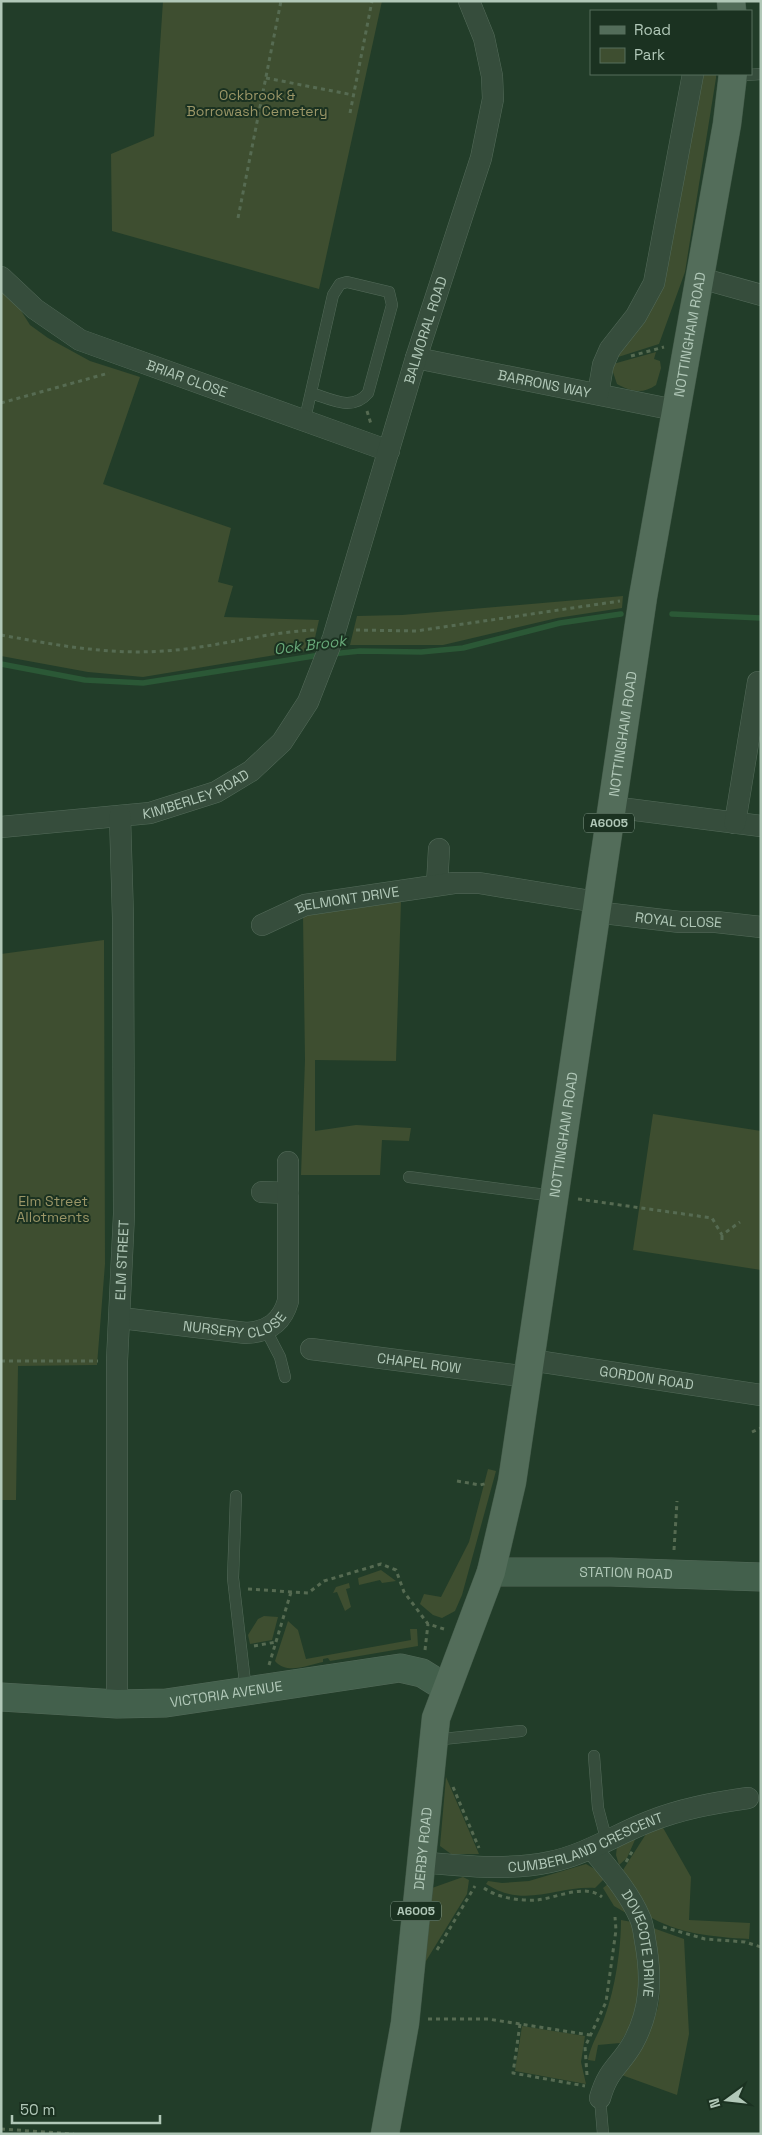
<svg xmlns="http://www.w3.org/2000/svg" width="762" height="2135" viewBox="0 0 762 2135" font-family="'Space Grotesk',sans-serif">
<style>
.green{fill:#3e4e30}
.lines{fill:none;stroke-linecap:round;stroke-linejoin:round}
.stream{stroke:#2b5836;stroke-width:5.5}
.lane-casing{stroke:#546b5a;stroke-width:12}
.street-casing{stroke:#546b5a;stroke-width:22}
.secondary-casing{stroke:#546b5a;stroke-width:29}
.primary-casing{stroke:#425948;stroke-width:29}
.path{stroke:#566b52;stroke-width:3;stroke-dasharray:4 4;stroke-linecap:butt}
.lane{stroke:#364d3c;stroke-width:11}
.street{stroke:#364d3c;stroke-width:21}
.secondary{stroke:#43604c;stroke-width:28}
.primary{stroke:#536d5a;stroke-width:28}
.labels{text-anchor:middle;stroke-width:4;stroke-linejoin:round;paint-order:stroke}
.shield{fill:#1b3221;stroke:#849b8b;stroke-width:1}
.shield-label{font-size:12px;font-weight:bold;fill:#b1c8b8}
.park-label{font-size:14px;fill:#9b9667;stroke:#1b3221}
.street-label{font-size:14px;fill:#b1c8b8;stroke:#1b3221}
.water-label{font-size:15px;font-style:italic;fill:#68a979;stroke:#1b3221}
</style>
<rect width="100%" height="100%" fill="#223d29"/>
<!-- green -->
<path class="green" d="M163 1H382L319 289 112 231 111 154 154 136Z
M700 74H716V78L685 272 659 344 615 358 630 340Z
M1 288 15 301 30 325 48 338 90 361 140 377 103 484 231 528 218 582 233 586 224 617 319 620 312 651 294 652 143 677 88 672 1 656Z
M656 352 654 359 660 361 661 368 656 385C642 395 630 391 617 384L612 369 613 364Z
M623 596 622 608 557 618 443 645H350L357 616 402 615Z
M401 901 396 1061 315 1060V1131L356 1125 411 1128 409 1141 382 1140 380 1175H301L305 1060 303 915Z
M104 940 105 1264 97 1365 18 1366 16 1500H1V954Z
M653 1114 761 1131V1270L633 1250Z
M488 1469 496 1471 462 1595 455 1611 442 1618 433 1615 420 1604 424 1594 441 1597 469 1542Z
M381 1570 396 1581 382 1583 380 1580 359 1585 358 1578Z
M349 1583 350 1588 346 1589 351 1607 345 1611 337 1592 333 1593 336 1587Z
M264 1616 278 1617 272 1640 250 1644 248 1635 258 1619Z
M288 1621 298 1630 306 1659 411 1640 410 1629H417L418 1646 330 1661 328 1658 323 1659V1662C308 1665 287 1675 275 1661Z
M446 1777 479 1854H451L440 1846Z
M662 1826 691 1877 689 1920 750 1923 749 1939C714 1937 677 1934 647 1915L635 1889 623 1870 646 1834Z
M638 1833 627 1858 619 1865 616 1855 617 1846Z
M586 1864 607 1876 595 1888C555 1886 525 1909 486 1884L488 1881 502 1883 529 1881Z
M463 1877 469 1880 467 1894 426 1961H422L432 1888Z
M609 1883 626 1906V1913L614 1906 603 1888Z
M621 1920 632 1922 642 1983 633 2021 620 2043 598 2045 595 2061 588 2060C591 2043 600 2032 605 2016 615 1989 621 1949 621 1920Z
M653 1928 684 1939 689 2034 677 2095 619 2074C630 2056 645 2038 654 2019 666 1992 656 1956 653 1928Z
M522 2026 585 2036 581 2062 586 2084 515 2071Z"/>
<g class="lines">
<!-- stream -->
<path class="stream" d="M672 614 761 618
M332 654 360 651 421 652 463 648 560 623 621 614
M1 664 85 680 143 683 320 655"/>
<defs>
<path id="lane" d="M733 76 761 74
M304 423 333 295 340 284 347 282 389 292 392 305 368 393C352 412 331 399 311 393
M409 1177 554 1196
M266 1330 280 1357 285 1377
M236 1496 233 1578 246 1691
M433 1740 521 1731
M594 1756 598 1808 607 1842
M600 2098 603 2134"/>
<g id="street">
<path id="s1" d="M1 277 35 309 80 340 389 451"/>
<path d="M700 278 761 295"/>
<path id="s2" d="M416 358 675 410"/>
<path d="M598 394 603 365 610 349 636 316 654 283 693 74"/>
<path d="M612 807 761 826"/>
<path d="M735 823 758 682"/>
<path id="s3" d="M1 827 150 813 216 792 251 771 282 742 308 702 333 638 416 358 481 158 493 99 492 76 484 38 469 1"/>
<path d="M437 885 439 849"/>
<path id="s4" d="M595 912 680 922H716L761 927"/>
<path id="s5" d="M262 925 305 905 454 883H479L597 902"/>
<path d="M262 1192 288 1193"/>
<path id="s6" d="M121 1318 246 1333C268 1332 282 1322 288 1301V1162"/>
<path id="s7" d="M311 1349 528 1377"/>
<path id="s8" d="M530 1360 761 1395"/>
<path id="s9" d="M117 1704V1361L124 1214 123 918 120 816"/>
<path id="s10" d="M592 1849C609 1870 629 1892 640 1918 643 1924 644 1933 645 1940 652 1977 651 2010 633 2043 620 2066 608 2069 600 2098"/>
<path id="s11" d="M421 1862C463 1866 508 1871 550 1862 585 1855 615 1835 648 1822 680 1809 713 1803 748 1798"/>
</g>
<g id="secondary">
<path id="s12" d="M491 1572H611L761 1577"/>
<path id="s13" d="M1 1697 117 1704 166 1703 400 1668 422 1673 446 1688"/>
</g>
<g id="primary">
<path d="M731 1 732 11"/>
<path id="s14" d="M385 2134 405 2023 436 1718 491 1572 512 1482 643 597 727 124 733 74"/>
</g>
</defs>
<!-- lane casing -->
<use href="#lane" class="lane-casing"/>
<!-- street casing -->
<use href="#street" class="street-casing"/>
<!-- secondary casing -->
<use href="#secondary" class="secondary-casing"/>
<!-- primary casing -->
<use href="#primary" class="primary-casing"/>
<!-- path -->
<path class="path" d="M266 78 353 95
M350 113 372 1
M238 218 281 1
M631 356 664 347
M1 403 109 373
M367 411 371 424
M356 630 416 631 620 601
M1 635C56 645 108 655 164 651 215 648 264 632 315 630
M578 1199 712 1218 722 1235 740 1222
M722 1240V1235
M1 1361H98
M752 1432 761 1428
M457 1481 480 1485 488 1483
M674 1550 677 1501
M248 1589 308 1593 324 1581 381 1564 396 1570 404 1592 428 1624 444 1629
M254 1646 276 1642
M425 1650 428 1624
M269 1665 291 1592
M453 1787 479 1848
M626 1862 633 1850
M484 1888C498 1898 520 1901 537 1900 557 1898 585 1883 602 1897
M663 1927 705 1939 745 1942 761 1947
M437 1950 475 1886
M428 2019H488L590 2035
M520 2024 513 2073 585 2086
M587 2075 585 2047 606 2002 616 1930 615 1917
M1 2129 74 2134"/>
<!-- lane -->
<use href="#lane" class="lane"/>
<!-- street -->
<use href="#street" class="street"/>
<!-- secondary -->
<use href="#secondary" class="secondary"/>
<!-- primary -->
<use href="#primary" class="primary"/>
</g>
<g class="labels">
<!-- shield labels -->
<g class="shield">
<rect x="584" y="813.5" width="50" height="19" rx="4"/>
<rect x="391" y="1901.5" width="50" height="19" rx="4"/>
</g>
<g class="shield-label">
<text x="609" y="827">A6005</text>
<text x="416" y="1915">A6005</text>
</g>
<!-- park labels -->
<g class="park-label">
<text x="257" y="100">Ockbrook &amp;<tspan x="257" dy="16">Borrowash Cemetery</tspan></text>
<text x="53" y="1206">Elm Street<tspan x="53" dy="16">Allotments</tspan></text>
</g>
<!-- street labels -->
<g class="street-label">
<text dy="5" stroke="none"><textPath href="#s3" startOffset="740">BALMORAL ROAD</textPath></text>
<text dy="5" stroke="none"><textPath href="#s14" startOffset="1829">NOTTINGHAM ROAD</textPath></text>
<text dy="5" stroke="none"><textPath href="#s1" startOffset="215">BRIAR CLOSE</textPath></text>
<text dy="5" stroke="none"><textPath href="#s2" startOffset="131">BARRONS WAY</textPath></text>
<text dy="5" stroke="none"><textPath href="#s14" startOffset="1424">NOTTINGHAM ROAD</textPath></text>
<text dy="5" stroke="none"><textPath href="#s3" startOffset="199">KIMBERLEY ROAD</textPath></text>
<text dy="5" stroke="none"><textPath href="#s5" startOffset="90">BELMONT DRIVE</textPath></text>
<text dy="5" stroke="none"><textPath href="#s4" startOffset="84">ROYAL CLOSE</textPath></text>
<text dy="5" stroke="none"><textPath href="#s14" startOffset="1019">NOTTINGHAM ROAD</textPath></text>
<text dy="5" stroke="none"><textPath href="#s9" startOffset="444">ELM STREET</textPath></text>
<text dy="5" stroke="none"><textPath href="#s6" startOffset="116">NURSERY CLOSE</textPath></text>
<text dy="5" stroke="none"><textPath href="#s7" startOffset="109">CHAPEL ROW</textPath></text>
<text dy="5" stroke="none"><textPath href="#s8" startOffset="118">GORDON ROAD</textPath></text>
<text dy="5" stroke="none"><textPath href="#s12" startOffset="135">STATION ROAD</textPath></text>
<text dy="5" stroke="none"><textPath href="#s13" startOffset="226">VICTORIA AVENUE</textPath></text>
<text dy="5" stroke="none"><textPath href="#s11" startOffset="169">CUMBERLAND CRESCENT</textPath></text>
<text dy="5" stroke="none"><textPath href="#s14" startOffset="288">DERBY ROAD</textPath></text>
<text dy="5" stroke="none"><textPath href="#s10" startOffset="109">DOVECOTE DRIVE</textPath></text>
</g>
<!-- water labels -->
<g class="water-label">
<text transform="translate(310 645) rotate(-7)" y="5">Ock Brook</text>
</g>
</g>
<!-- border -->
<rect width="762" height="2135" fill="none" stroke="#b1c8b8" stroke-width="5"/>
<!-- legend -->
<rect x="590" y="10" width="162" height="65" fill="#1b3221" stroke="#576e5d"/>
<rect x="600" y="26" width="25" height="8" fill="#536d5a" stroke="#576e5d"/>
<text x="634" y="35" font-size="15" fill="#b1c8b8">Road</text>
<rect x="600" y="48" width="25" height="15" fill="#3e4e30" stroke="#576e5d"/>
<text x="634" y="60" font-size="15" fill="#b1c8b8">Park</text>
<!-- north arrow -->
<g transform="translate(727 2100) rotate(255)" stroke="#1b3221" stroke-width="4" paint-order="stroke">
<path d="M0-4L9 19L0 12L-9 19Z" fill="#b1c8b8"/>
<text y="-8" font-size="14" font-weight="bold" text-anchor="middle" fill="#b1c8b8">N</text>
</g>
<!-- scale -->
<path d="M12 2115v8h148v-8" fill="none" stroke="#b1c8b8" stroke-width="2.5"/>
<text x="20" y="2115" font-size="15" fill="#b1c8b8" stroke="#1b3221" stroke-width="4" paint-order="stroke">50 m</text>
</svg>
